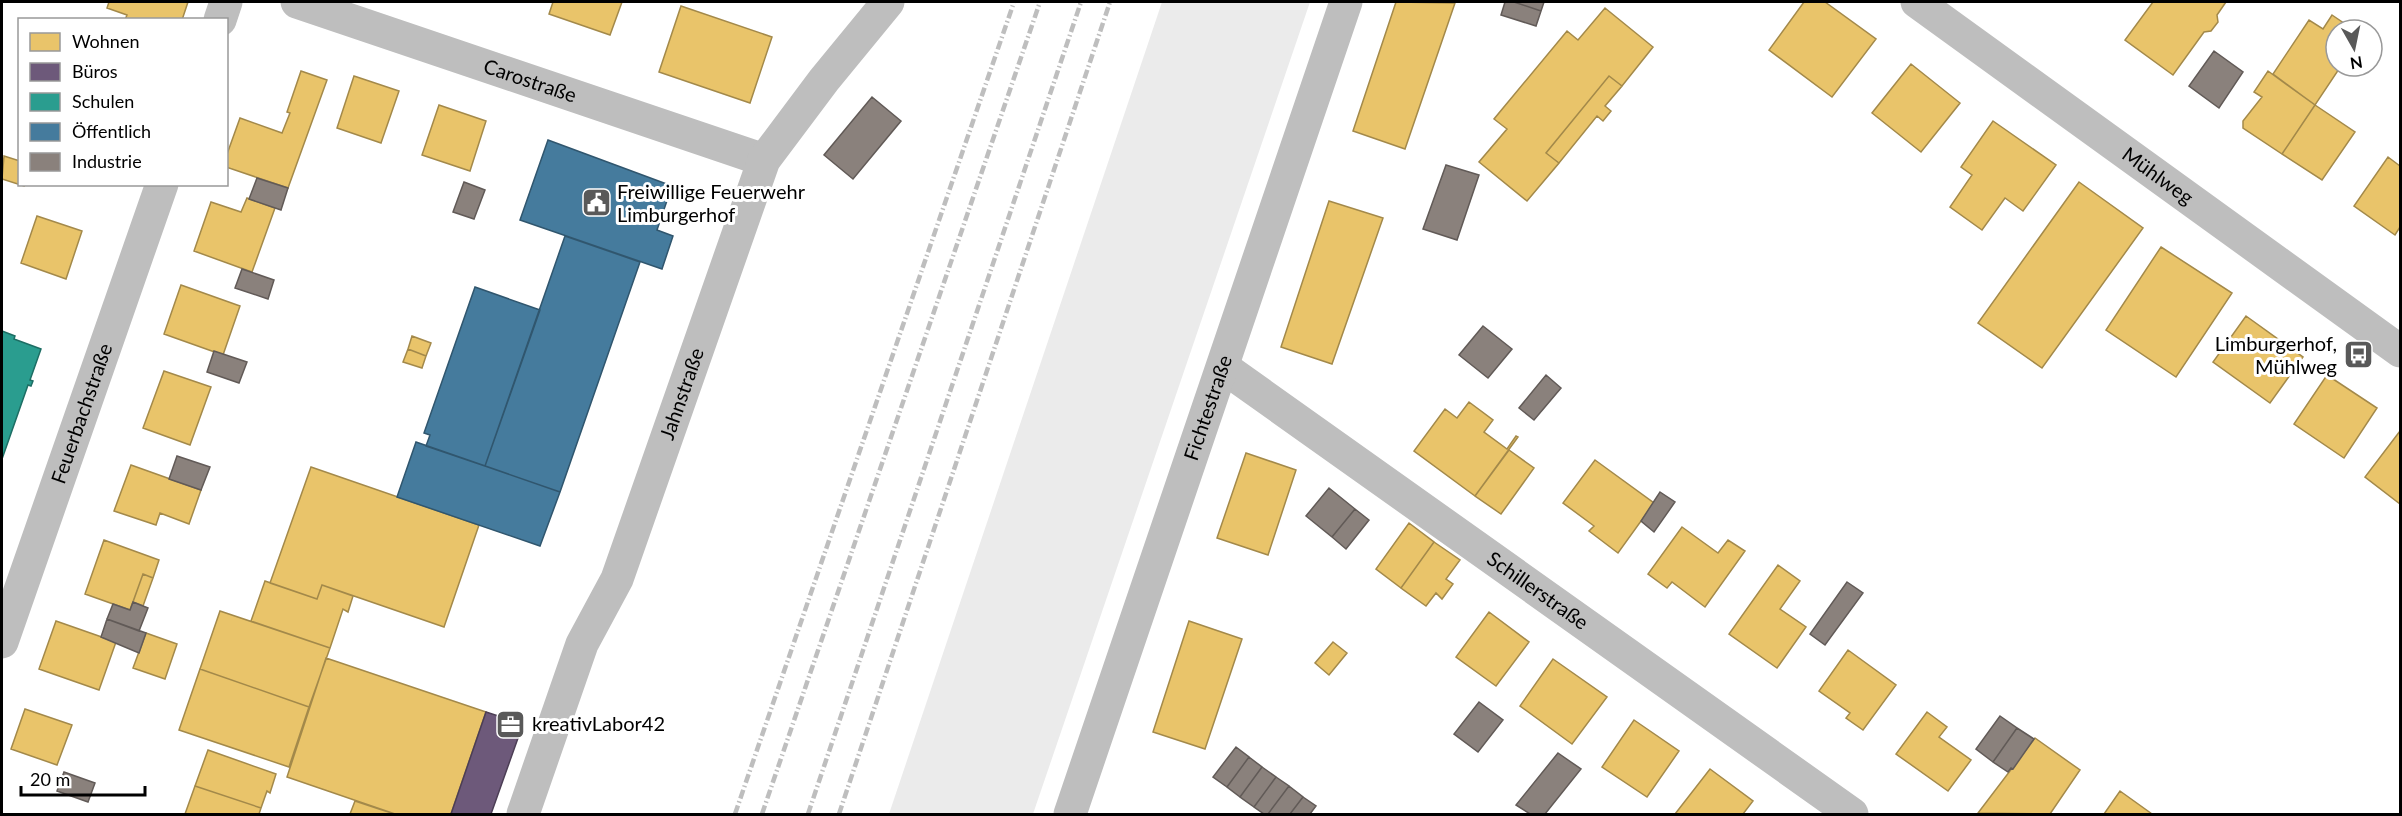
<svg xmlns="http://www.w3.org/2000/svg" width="2402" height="816" viewBox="0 0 2402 816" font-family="Lato,sans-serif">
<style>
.green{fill:#ebebeb}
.homes{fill:#e9c46a;stroke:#a3894a;stroke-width:1.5}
.offices{fill:#6d597a;stroke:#4c3e55;stroke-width:1.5}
.schools{fill:#2a9d8f;stroke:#1d6e64;stroke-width:1.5}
.public{fill:#457b9d;stroke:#30566e;stroke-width:1.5}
.industry{fill:#8a817c;stroke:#615a57;stroke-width:1.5}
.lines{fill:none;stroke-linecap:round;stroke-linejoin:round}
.minor{stroke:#bebebe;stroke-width:33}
.rail{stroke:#bebebe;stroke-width:4.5;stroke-dasharray:9 3 1.5 3;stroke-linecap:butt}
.labels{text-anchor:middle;stroke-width:6;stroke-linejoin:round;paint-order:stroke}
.street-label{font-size:20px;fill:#000;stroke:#fff}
.poi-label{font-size:20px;fill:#000;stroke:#fff;text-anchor:start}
</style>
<rect width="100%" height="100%" fill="#fff"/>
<!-- green -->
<path class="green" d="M1162 2H1310L1033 814H889Z"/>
<!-- homes -->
<path class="homes" d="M109 2H188L182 20H125L127 15 107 8Z
M553 2H622L610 35 549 14Z
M1396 2 1455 3 1405 149 1353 131Z
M1804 2H1825L1876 39 1832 97 1769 50Z
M2153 2H2226L2217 15 2218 22 2211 31 2204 32 2173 75 2125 40Z
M681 6 772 37 750 103 659 72Z
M1605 8 1653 47 1622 86 1609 76 1546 153 1559 163 1527 201 1479 162 1507 129 1494 119 1567 31 1578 40Z
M2332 15 2354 30H2336V66H2341L2315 105 2273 74 2309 20 2323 29Z
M1911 64 1960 103 1921 152 1872 113Z
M301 71 327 80 288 188 226 167V157L240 118 282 133 290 113 287 112Z
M2268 71 2315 105 2282 154 2243 128V121L2262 97 2254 92Z
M354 76 399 91 381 143 337 128Z
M1609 76 1622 86 1605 106 1611 111 1603 121 1597 116 1559 163 1546 153Z
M439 105 486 121 470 171 422 155Z
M2315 105 2355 132 2322 180 2282 154Z
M1993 121 2056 165 2023 211 2005 198 1982 230 1950 207 1972 175 1961 167Z
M4 156 20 161V184H24V186L2 179Z
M2388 157 2400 166V227L2395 235 2354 206Z
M2079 182 2143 228 2042 368 1978 323Z
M247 198 275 208 252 272 194 251 211 202 241 212Z
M1329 201 1383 218 1332 364 1281 347Z
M37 216 82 231 66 279 21 263Z
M2161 247 2232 293 2176 377 2106 330Z
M181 285 240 306 223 355 164 334Z
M2246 316 2303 357 2270 403 2213 362Z
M412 336 431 343 426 356 408 349Z
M408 349 426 356 422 368 403 362Z
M164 371 211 387 190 445 143 428Z
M2327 375 2377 408 2344 458 2294 424Z
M1469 402 1493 420 1484 432 1507 449 1516 436 1518 437 1475 496 1414 451 1445 409 1457 418Z
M2400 431V504L2365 477Z
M1509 450 1534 468 1501 514 1475 496Z
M1246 453 1296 470 1268 555 1217 538Z
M1595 460 1654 503 1618 553 1589 531 1594 526 1563 503Z
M131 465 201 490 189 524 160 513 156 525 114 511Z
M311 467 479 525 444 627 322 585 317 599 270 583Z
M1409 523 1434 542 1401 588 1376 569Z
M1682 527 1718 553 1728 540 1745 551 1705 607 1672 582 1667 588 1648 574Z
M104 540 159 560 153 578 143 574 130 610 85 594Z
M1434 542 1460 560 1446 579 1453 584 1442 599 1436 593 1426 606 1401 588Z
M1778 565 1800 581 1780 609 1806 627 1777 668 1729 634Z
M143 574 153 578 143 606 133 602Z
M265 581 317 599 322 585 353 596 348 612 343 609 330 648 251 621Z
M220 611 330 648 309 707 200 669Z
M1489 612 1529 642 1496 686 1456 657Z
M56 621 116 642 99 690 39 669Z
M1189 621 1242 639 1205 749 1153 732Z
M146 633 177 644 165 679 133 668Z
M1333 642 1347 653 1329 675 1315 663Z
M1848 650 1896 685 1863 730 1846 718 1850 713 1819 691Z
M326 658 486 712 451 814H395L287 777Z
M1553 659 1607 697 1572 744 1520 706Z
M200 669 309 707 289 767 179 730Z
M25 709 72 725 57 765 11 749Z
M1927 712 1947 727 1939 737 1971 760 1948 791 1896 754Z
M1634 720 1679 751 1647 797 1602 767Z
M2035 738 2080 770 2050 814 1978 813Z
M208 750 276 774 270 793 267 791 261 808 195 786Z
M1710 769 1753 801 1743 814H1675Z
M195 786 261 808 259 814H185Z
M2120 791 2152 814H2104Z
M355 801 379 809 395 814H350Z"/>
<!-- offices -->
<path class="offices" d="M486 712 523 724 491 814H451Z"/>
<!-- schools -->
<path class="schools" d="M2 331 15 336 14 339 41 349 30 380 33 381 31 386 28 385 2 459Z"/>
<!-- public -->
<path class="public" d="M548 140 672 186 657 230 673 236 662 269 520 220Z
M565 236 640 262 560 492 485 466Z
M475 287 540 310 485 466 426 446 430 435 424 433Z
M416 442 560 492 540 546 397 497Z"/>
<!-- industry -->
<path class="industry" d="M1505 2H1514L1541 11 1536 26 1501 15Z
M1514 2H1544L1541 11Z
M2214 51 2243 72 2219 108 2189 86Z
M872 97 901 121 853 179 824 155Z
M1446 165 1479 175 1457 240 1423 229Z
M257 178 288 188 281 210 249 199Z
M464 182 485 190 474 219 453 212Z
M242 269 274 280 268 299 235 288Z
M1483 326 1512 349 1488 378 1459 355Z
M214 351 247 362 239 383 207 372Z
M1546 375 1561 388 1534 420 1519 408Z
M177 456 210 467 201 490 169 479Z
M1329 488 1355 509 1332 537 1306 516Z
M1660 492 1675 502 1654 532 1641 521Z
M1355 509 1369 520 1346 549 1332 537Z
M1847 582 1863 593 1825 645 1810 634Z
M133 602 148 608 139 631 107 619 113 604 130 610Z
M107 619 146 633 139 653 101 637Z
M1479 702 1503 720 1478 752 1454 734Z
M2000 716 2017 728 1993 762 1976 749Z
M2017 728 2034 739 2013 769 2011 768 2008 772 1993 762Z
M1236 747 1249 757 1227 787 1213 777Z
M1558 753 1581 769 1545 814H1530L1516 805Z
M1249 757 1262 767 1240 797 1227 787Z
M1262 767 1276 777 1254 807 1240 797Z
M64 772 95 783 88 802 57 791Z
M1276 777 1289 786 1268 814H1264L1254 807Z
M1289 786 1303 797 1290 814H1268Z
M1303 797 1316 806 1310 814H1290Z"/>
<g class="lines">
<!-- minor -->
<g class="minor">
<path id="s1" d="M297 2 764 160"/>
<path id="s2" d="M1917 2 2400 351"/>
<path d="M220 20 226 2"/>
<path id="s3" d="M1223 367 1852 814"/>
<path id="s4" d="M2 642 162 184"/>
<path id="s5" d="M523 814 582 644 617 579 764 160 824 80 888 2"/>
<path id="s6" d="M1070 814 1346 2"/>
</g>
<!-- rail -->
<path class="rail" d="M735 814 1014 2
M762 814 1040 2
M808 814 1081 2
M839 814 1110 2"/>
</g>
<!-- icons -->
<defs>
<symbol id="civic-square" viewBox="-11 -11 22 22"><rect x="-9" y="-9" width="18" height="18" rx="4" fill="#595959" stroke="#fff"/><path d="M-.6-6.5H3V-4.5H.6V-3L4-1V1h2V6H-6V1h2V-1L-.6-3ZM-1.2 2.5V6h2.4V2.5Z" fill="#fff"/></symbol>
<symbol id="bus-square" viewBox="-11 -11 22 22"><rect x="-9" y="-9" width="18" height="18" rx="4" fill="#595959" stroke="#fff"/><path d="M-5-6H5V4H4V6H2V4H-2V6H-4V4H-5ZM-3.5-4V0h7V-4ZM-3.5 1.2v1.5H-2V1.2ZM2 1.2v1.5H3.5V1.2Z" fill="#fff"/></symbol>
<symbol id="office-square" viewBox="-11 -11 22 22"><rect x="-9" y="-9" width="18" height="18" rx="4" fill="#595959" stroke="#fff"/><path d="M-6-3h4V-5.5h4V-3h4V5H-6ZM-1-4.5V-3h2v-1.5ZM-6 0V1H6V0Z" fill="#fff"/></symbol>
</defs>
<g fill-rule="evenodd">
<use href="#civic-square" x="580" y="186" width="33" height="33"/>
<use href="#bus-square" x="2342" y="338" width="33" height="33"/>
<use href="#office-square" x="494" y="708" width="33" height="33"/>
</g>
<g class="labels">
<!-- street labels -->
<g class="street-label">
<text dy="7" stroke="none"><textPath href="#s1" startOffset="246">Carostraße</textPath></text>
<text dy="7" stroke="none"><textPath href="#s2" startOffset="297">Mühlweg</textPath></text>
<text dy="7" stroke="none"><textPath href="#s5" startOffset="450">Jahnstraße</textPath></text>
<text dy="7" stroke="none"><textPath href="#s6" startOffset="429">Fichtestraße</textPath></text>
<text dy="7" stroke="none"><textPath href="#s4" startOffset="242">Feuerbachstraße</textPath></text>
<text dy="7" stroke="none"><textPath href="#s3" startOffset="386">Schillerstraße</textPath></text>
</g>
<!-- poi labels -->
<g class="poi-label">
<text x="617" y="199">Freiwillige Feuerwehr<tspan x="617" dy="23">Limburgerhof</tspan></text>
<text x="2337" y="351" text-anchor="end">Limburgerhof,<tspan x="2337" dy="23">Mühlweg</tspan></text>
<text x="532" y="731">kreativLabor42</text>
</g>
</g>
<!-- border -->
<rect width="2402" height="816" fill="none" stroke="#000000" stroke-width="6"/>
<!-- legend -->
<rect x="18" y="18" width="210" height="168" fill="#ffffff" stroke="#999999" stroke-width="1.5"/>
<rect x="30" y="33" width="30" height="18" fill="#e9c46a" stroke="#999999" stroke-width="1.5"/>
<text x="72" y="48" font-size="18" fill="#000000">Wohnen</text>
<rect x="30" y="63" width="30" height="18" fill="#6d597a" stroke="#999999" stroke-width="1.5"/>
<text x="72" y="78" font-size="18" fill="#000000">Büros</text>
<rect x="30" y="93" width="30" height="18" fill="#2a9d8f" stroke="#999999" stroke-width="1.5"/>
<text x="72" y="108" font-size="18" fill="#000000">Schulen</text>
<rect x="30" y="123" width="30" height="18" fill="#457b9d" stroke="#999999" stroke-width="1.5"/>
<text x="72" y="138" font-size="18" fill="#000000">Öffentlich</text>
<rect x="30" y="153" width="30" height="18" fill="#8a817c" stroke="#999999" stroke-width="1.5"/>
<text x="72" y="168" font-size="18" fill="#000000">Industrie</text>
<!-- north arrow -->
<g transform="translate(2354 48) rotate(171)"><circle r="28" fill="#ffffff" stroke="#999999" stroke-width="1.5"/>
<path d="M0-4.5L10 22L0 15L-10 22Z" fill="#595959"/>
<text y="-9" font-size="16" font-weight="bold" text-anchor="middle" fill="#000000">N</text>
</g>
<!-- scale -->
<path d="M21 786v9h124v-9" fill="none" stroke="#000000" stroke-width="3"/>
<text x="30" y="786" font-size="18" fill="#000000" stroke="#ffffff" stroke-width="4.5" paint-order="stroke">20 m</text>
</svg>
